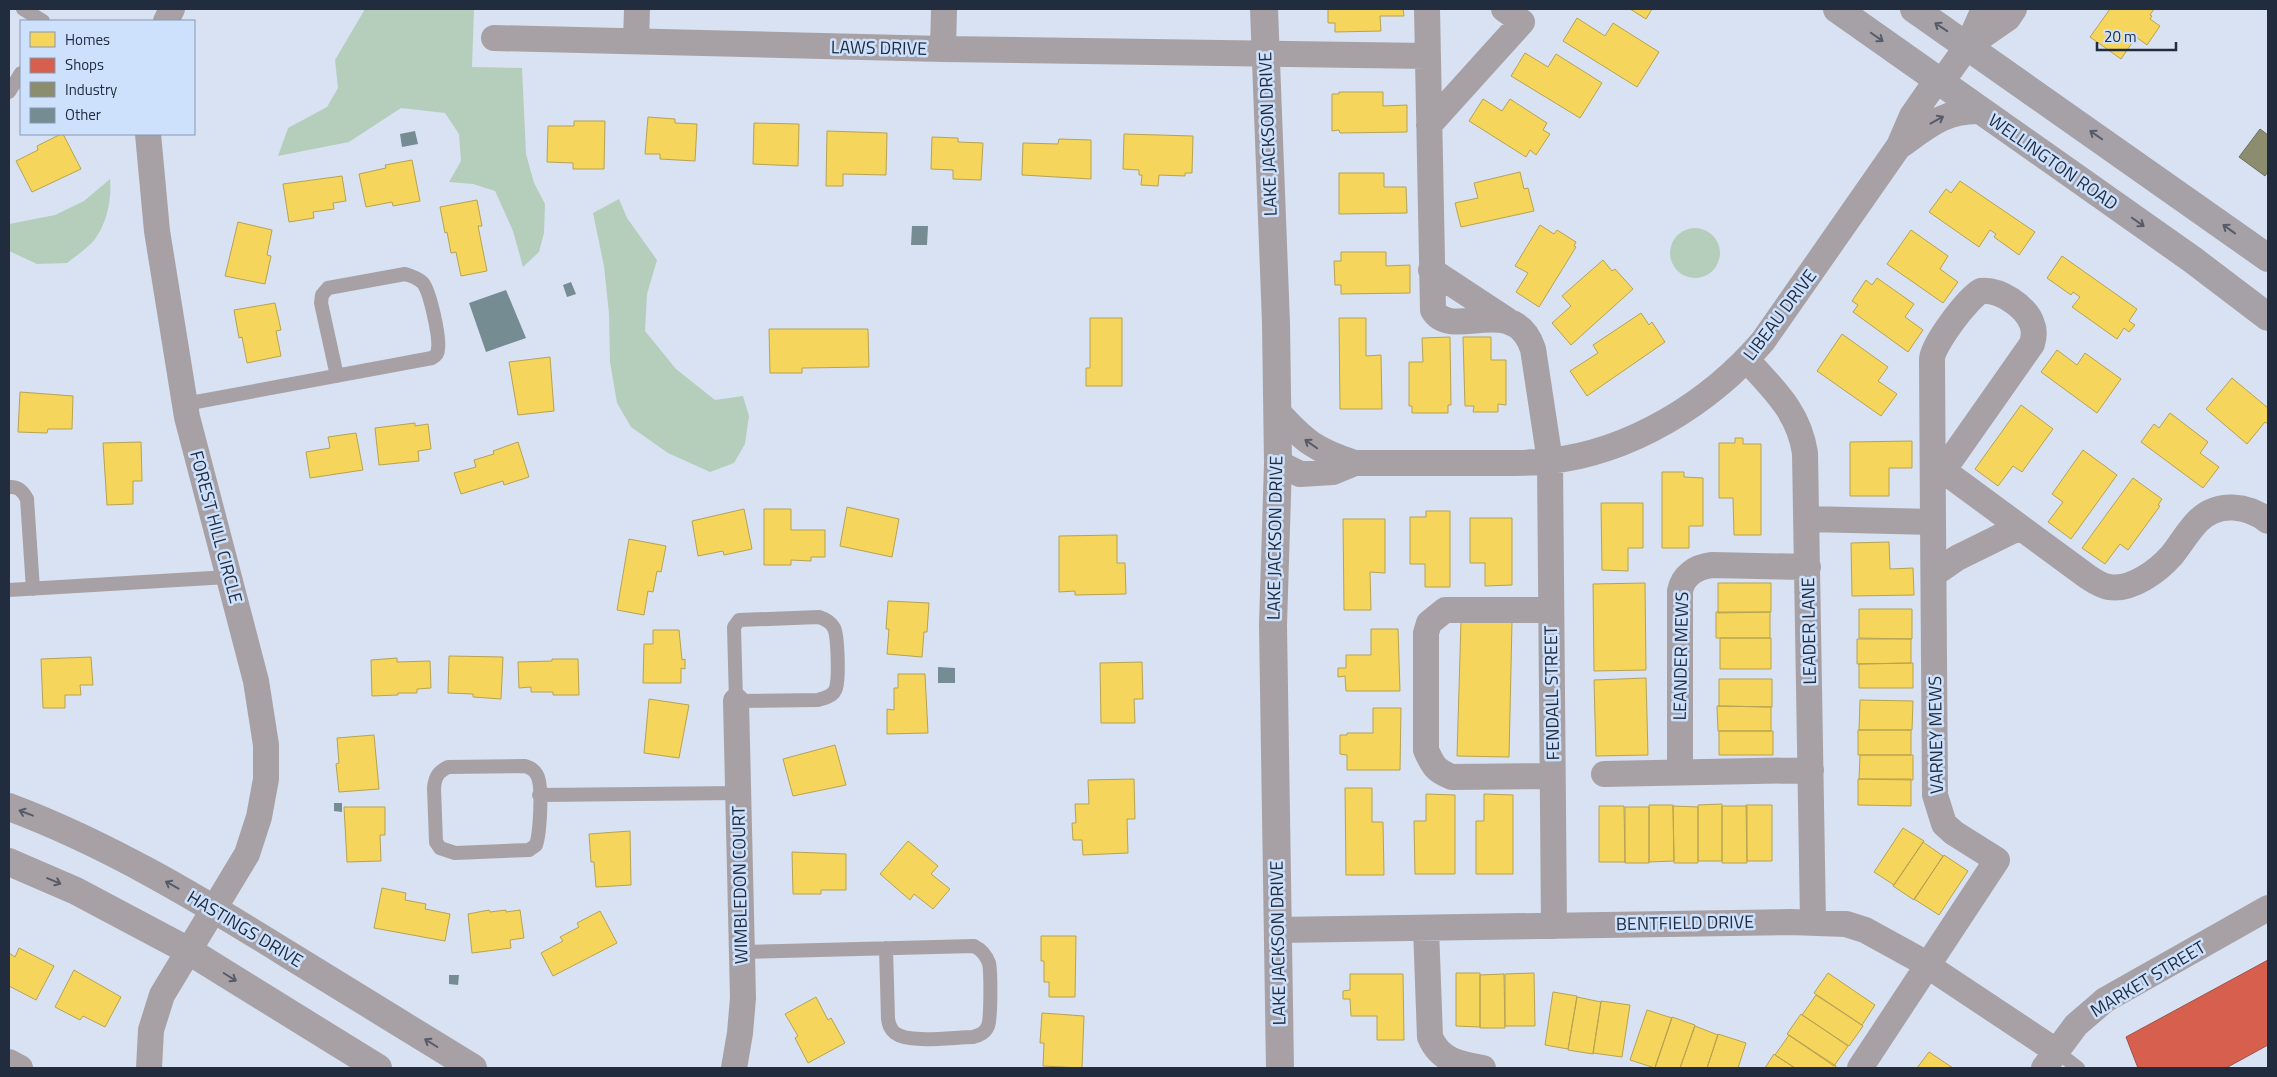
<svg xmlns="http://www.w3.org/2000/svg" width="2277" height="1077" viewBox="0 0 2277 1077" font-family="'Titillium Web',sans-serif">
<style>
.green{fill:#b5cebc}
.homes{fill:#f6d55c;stroke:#b6a353}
.shops{fill:#d6604d;stroke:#a05149}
.industry{fill:#8c8c6e;stroke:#6c7060}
.building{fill:#768c93}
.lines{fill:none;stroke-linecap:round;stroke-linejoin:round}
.service{stroke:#a7a1a6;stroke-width:14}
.minor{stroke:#a7a1a6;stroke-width:26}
.tertiary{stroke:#a7a1a6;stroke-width:28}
.secondary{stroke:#a5a1a7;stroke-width:28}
.oneway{stroke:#565b69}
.oneway2{stroke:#575b68}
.labels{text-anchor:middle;stroke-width:5;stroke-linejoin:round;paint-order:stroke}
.street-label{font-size:18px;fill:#212d3f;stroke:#cde0fc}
</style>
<rect width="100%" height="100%" fill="#d8e2f2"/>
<!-- green -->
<path class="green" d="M365 9H474L472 67 522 68 526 154 534 183 545 204 544 233 539 252 523 267 513 231 495 191 473 184 449 182 461 161 459 134 445 113 401 108 349 142 278 156 288 128 327 107 338 88 335 60Z
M110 179C112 198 107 223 95 239 88 248 76 256 67 263L37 264 9 251V224L55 215 84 201Z
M619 199 627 218 657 260 647 294 645 331 676 369 715 400 743 396 749 416 745 444 734 463 710 472 668 453 631 427 617 403 610 362 609 314 604 266 593 213Z
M1670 253a25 25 0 1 1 50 0a25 25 0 1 1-50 0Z"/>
<!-- homes -->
<path class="homes" d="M1328 9H1403L1404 16H1380L1381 31 1335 32V23H1328Z
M1630 9H1652L1646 19Z
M2110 9H2154L2150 15 2152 16 2150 19 2160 26 2147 45 2136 37 2121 59 2090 37Z
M1577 18 1605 36 1613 23 1659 52 1637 87 1563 41Z
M1525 53 1548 67 1556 54 1602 83 1580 118 1511 76Z
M1339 92H1383V106L1407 105V132L1340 133 1339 130 1332 131V94H1339Z
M1483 99 1502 111 1510 99 1547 123 1543 130 1550 134 1536 155 1530 150 1526 157 1469 121Z
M648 117 675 119V123L697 124 695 161 660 159V154H645Z
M574 121H605L604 169H573V163L547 162 548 126H574Z
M754 123 799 124 798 166 753 164Z
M827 131 887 133 886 175 843 174V186H826Z
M61 134H63L81 169 32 192 16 161 38 150 37 146Z
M1124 134 1193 136 1192 173H1185V176L1159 175 1158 186 1141 185 1142 175H1139V170L1123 169Z
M932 137 958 138V142L983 143 981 180 953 179V170L931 169Z
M1059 139 1091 140V179L1022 175 1023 143 1058 144Z
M412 160 420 201 393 206 392 202 366 207 359 174 386 168 385 165Z
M1520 172 1524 189 1528 188 1534 211 1461 227 1455 203 1478 198 1474 183Z
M1339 173H1384V187H1406L1407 213 1339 214Z
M342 176 346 201 333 203 334 209 313 212 314 218 289 222 283 184Z
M1960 181 2035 232 2019 255 1994 237 1996 234 1990 230 1979 247 1929 212 1946 189 1951 193Z
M477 200 482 226H478L487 271 461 276 456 252 451 253 447 232 445 233 440 207Z
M238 222 272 230 267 255 271 256 265 284 225 276Z
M1540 225 1554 234 1557 230 1576 242 1574 246 1576 247 1539 307 1516 292 1528 273 1515 266Z
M1911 230 1948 256 1940 269 1958 282 1943 303 1887 264Z
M1341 252H1386V266L1410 265V293L1341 294V285H1335L1334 261H1341Z
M2062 256 2137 309 2129 321 2135 325 2129 332 2124 328 2117 339 2072 307 2080 297 2073 292 2071 295 2047 278Z
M1603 260 1612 271 1615 269 1633 289 1571 345 1552 323 1571 306 1562 296Z
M1877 278 1914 304 1905 317 1923 330 1908 352 1853 312 1858 305 1852 301 1866 280 1872 285Z
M275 303 281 330 276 331 281 356 247 363 242 337 239 338 234 310Z
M1641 313 1649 325 1652 322 1665 342 1587 396 1570 371 1598 353 1593 345Z
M1090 318H1122V386H1086V368H1090Z
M1339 318H1366V356L1381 355 1382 409H1340Z
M769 329H868L869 367 802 368V373H770Z
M1842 334 1888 367 1878 381 1897 394 1881 416 1817 371Z
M1450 337 1451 405H1448V413H1412V406H1409V362H1423L1422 338Z
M1463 337H1491V360H1506V405L1498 404V412H1473L1474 406H1465Z
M2057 350 2077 365 2085 353 2121 379 2097 413 2041 372Z
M550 357 554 411 518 415 509 362Z
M2232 378 2268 408V424L2265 422 2247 444 2206 409Z
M20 392 73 396 72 429H48L47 433 18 432Z
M2021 405 2053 429 2022 472 2013 466 1998 486 1975 469Z
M2170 413 2208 442 2200 453 2219 467 2203 488 2141 442 2154 424 2159 428Z
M415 423V426L428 424 431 449 418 451 419 461 379 465 375 428Z
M356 433 363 470 310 478 306 452 330 448 328 437Z
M1735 438H1743V444H1761V535H1734L1733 498H1719V443H1735Z
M1912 441V468H1889V496H1850V442Z
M141 442 142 481H133V504L107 505 103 443Z
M518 442 529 477 504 485 503 481 461 494 454 473 476 467 474 460 494 454 493 451Z
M2083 450 2117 475 2071 539 2048 522 2063 502 2052 494Z
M1662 472H1684V477L1703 478V526H1689V548H1662Z
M2133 478 2162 499 2158 505 2160 506 2128 550 2120 544 2105 564 2082 548Z
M1601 503H1643V548H1628V571L1602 570Z
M847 507 899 519 892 557 840 546Z
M744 509 752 549 724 555 723 551 698 556 692 521Z
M764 509H791V530H825V557H811V561L791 560V565H764Z
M1426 511H1450V587H1425V564H1410V517H1426Z
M1470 518H1512V585L1485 586V563H1470Z
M1343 519H1385V573L1370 572 1371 610H1344Z
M1117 535V563H1125L1126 594 1075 595V591L1059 592V536Z
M629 539 666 546 661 572 657 571 653 592 648 591 644 615 617 610Z
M1889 542 1890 569 1913 568 1914 595 1852 596 1851 543Z
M1645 583 1646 670 1594 671 1593 584Z
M1718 583H1771V612L1718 613Z
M888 601 929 603 927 632H924L922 657 887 654 889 629H886Z
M1859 609H1912V639L1859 638Z
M1716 612H1770V638H1716Z
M1461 621 1512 622 1509 757 1457 756Z
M1371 629H1398L1400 691H1346L1345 676 1338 677V668H1346V655H1371Z
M653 630H679L682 660 685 659V669L681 668V683H643L644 644H653Z
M1720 638H1771V669H1720Z
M1857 639H1911V663L1857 664Z
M449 656 503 657 501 699 473 697V694L448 693Z
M91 657 93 685H80L81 695H65V708H43L41 659Z
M397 658V662L430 661 431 688 417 689V693H398V695L372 696 371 660Z
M552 659H578L579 695H553V692H531V687L519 688 518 662 552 661Z
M1142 662 1143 699H1134L1135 723H1101L1100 663Z
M1913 663V688H1859V664Z
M898 674H925L928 733 887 734V709L894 710V688H898Z
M1646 678 1648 755 1596 756 1594 680Z
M1719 679H1772V707L1719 706Z
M649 699 689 705 679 758 644 753Z
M1860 700 1913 701 1912 730H1859Z
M1717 706 1771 707V731H1718Z
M1373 708H1401L1400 770H1347V755L1340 754V735H1347V733H1373Z
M1858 730H1911V755H1858Z
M1719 731H1773V755H1719Z
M374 735 379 789 339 792 336 764 339 763 337 738Z
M835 745 846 785 793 796 783 759Z
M1860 755H1913V780L1859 779Z
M1134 779 1135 819H1127L1128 853 1083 855 1082 840H1073L1072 823H1076L1075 804H1089L1088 780Z
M1858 779H1911V806L1858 805Z
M1345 788H1372V822H1383L1384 875H1346Z
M1426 794 1455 795V874H1415L1414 821H1426Z
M1484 794 1513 795V874H1476V821H1484Z
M1722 804V861H1698V805Z
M1649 805H1673L1674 861 1649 862Z
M1746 805H1772V861H1747Z
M1599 806H1624L1625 862H1599Z
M1673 806 1698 807V863H1674Z
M1722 806H1747V863H1722Z
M344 807H385V835H380L381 861 347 862Z
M1625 807H1649V863H1625Z
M1903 828 1924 841 1894 885 1874 872Z
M630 831 631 885 596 887 594 862H591L589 834Z
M908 841 938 866 931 874 950 889 933 909 914 894 910 900 880 874Z
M1923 842 1943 856 1914 900 1893 886Z
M792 852 846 854V890H821V894H793Z
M1944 855 1968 871 1939 915 1914 899Z
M382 888 406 893 405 900 426 904 425 909 450 914 445 941 374 928Z
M489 910 490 912 506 910V912L520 910 524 938 510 940 511 948 472 953 468 914Z
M600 911 617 943 553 976 541 953 563 941 560 937 579 927 577 923Z
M1041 936H1076L1075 997H1049V982H1044V961H1041Z
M19 948 54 966 36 1000 9 986V953L15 957Z
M74 970 121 997 105 1027 83 1016 80 1020 55 1007Z
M1456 973H1480V1027L1456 1026Z
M1534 973 1535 1026H1505V974Z
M1828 973 1875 1005 1862 1025 1814 993Z
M1350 974H1403L1404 1040H1377V1016H1351L1350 999H1343V991L1350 990Z
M1504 974 1505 1028H1480V975Z
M1553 992 1577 996 1568 1049 1545 1045Z
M1816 995 1863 1026 1849 1046 1802 1015Z
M816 997 828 1020 831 1018 845 1043 808 1063 795 1038 798 1036 785 1014Z
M1577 997 1601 1002 1593 1054 1568 1050Z
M1601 1001 1630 1005 1622 1057 1593 1053Z
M1647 1010 1672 1018 1655 1068 1630 1060Z
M1042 1013 1084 1016 1082 1068 1043 1066 1044 1043H1040Z
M1801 1014 1848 1046 1834 1066 1787 1034Z
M1672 1017 1695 1025 1680 1068H1657L1655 1067Z
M1695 1026 1718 1035 1707 1068H1680Z
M1718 1034 1746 1043 1738 1068H1707Z
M1789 1035 1836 1066 1835 1068H1795L1775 1055Z
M1929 1052 1953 1068H1917Z
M1774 1054 1775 1055 1795 1068H1765Z"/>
<!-- shops -->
<path class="shops" d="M2268 960V1045L2226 1068H2138L2126 1037Z"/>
<!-- industry -->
<path class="industry" d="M2260 129 2268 135V172L2265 176 2239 157Z"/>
<!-- building -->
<path class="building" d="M415 131 418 144 402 147 400 134Z
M912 226H928L927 245H911Z
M571 282 576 294 567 297 563 285Z
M506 290 526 338 486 352 469 303Z
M938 667 955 668V683H938Z
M334 803H342V812L334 811Z
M449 975H459L458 985 449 984Z"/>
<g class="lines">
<!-- service -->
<path class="service" d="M23 9 43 21
M9 92 21 73
M185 404 432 358C436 356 438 353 438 349 440 337 430 292 423 283 418 278 412 276 405 274L328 288 322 295 321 303 337 376
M9 487C18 486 23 491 27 499L33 589
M9 590 228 577
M819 617C825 619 831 622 834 628 838 636 839 679 836 688 834 696 825 698 818 700L736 701 734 627 739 620Z
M525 766C530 768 534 769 537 775 543 785 540 833 536 845L529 850 455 853 440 848 436 842 434 788C435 777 438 772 448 767Z
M539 795 738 793
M742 952 974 946C982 950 986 955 989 963 991 972 991 1018 988 1026 985 1033 980 1035 973 1037 954 1037 909 1044 895 1033 890 1029 889 1025 888 1019L886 948
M2056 1051 2078 1068"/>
<!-- minor -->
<path class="minor" d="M1427 9 1433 310C1452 342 1514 291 1533 349L1550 461 1554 926
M166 21 172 9
M494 38 943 49 1428 56
M636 41 637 9
M1969 45 2008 18 2014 9
M943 49 944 9
M1429 125 1522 22 1504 9
M148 134 157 231 187 417 256 681 266 745V779L259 817 247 854 162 995 151 1030 149 1068
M1900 146C1928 126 1945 110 1981 111
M1431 270 1507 320
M1747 360C1774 390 1799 412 1805 453L1813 921
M1277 411C1304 441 1315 450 1355 463 1396 463 1436 463 1477 463 1501 463 1525 464 1549 461 1631 452 1710 403 1763 341L1899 146 1912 116 1930 90 1941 83 1968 45 1984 9
M1278 463 1300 474 1333 472 1355 463
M1933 463 2088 577C2094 581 2101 586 2109 587 2131 591 2158 571 2172 555 2181 544 2188 531 2198 521 2218 501 2248 505 2268 521
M1808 519 1933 522
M1934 574 1957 558 2020 527
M1551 610H1445L1429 623 1426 633V750C1433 766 1436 771 1452 777L1552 776
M1680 772V591C1683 575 1696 567 1712 565L1808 567
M1604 774 1811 770
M1426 928 1430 1037C1440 1061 1460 1064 1483 1068
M1278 930 1790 922 1846 924 1865 930 1916 958 2056 1051
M9 1062 20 1068
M734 1068 740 1033 743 998 736 701
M1860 1068 1997 860 1954 833 1944 824 1935 795 1933 522C1933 468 1932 413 1932 359 1933 344 1968 298 1981 291 1999 289 2026 306 2032 324 2035 331 2034 337 2032 344L1933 485
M2044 1068 2076 1025 2105 1000 2268 908"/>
<!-- tertiary -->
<path class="tertiary" d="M1264 9 1276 323 1278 463 1273 625 1280 1068
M9 807C108 844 199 899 289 955 350 993 412 1030 473 1068
M9 862 76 891 189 951 378 1068"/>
<!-- secondary -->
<path class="secondary" d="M1837 9 2193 260 2268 317
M1914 9 2268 258"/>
</g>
<!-- one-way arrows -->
<defs><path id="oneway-shaft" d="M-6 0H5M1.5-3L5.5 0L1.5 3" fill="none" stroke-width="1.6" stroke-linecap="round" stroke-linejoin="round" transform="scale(1.25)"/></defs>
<g class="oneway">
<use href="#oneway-shaft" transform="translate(1941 27) rotate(-146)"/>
<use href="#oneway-shaft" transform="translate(1877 37) rotate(35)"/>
<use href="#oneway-shaft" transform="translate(2096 135) rotate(-145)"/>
<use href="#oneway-shaft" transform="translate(2138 222) rotate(35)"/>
<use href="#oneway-shaft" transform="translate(2229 229) rotate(-144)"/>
</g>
<g class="oneway2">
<use href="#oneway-shaft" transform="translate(1937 120) rotate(-29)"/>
<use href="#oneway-shaft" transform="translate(1311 444) rotate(-145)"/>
<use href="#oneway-shaft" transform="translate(26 813) rotate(-159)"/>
<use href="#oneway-shaft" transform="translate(54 881) rotate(23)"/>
<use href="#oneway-shaft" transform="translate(172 885) rotate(-151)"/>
<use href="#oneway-shaft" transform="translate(230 977) rotate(32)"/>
<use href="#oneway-shaft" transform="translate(431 1043) rotate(-148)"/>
</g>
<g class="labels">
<!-- street labels -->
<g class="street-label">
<text transform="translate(879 48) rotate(1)" y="6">LAWS DRIVE</text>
<text transform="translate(1268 134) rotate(-92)" y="6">LAKE JACKSON DRIVE</text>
<text transform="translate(2053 162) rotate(35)" y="6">WELLINGTON ROAD</text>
<text transform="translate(1780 315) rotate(-53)" y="6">LIBEAU DRIVE</text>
<text transform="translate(216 527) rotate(75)" y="6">FOREST HILL CIRCLE</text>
<text transform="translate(1275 538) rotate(-89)" y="6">LAKE JACKSON DRIVE</text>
<text transform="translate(1809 631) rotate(-91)" y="6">LEADER LANE</text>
<text transform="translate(1681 656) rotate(-89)" y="6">LEANDER MEWS</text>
<text transform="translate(1552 693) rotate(-91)" y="6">FENDALL STREET</text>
<text transform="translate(1936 735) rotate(-91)" y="6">VARNEY MEWS</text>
<text transform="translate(740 885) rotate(-91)" y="6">WIMBLEDON COURT</text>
<text transform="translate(1685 923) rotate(-1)" y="6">BENTFIELD DRIVE</text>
<text transform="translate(245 929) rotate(31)" y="6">HASTINGS DRIVE</text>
<text transform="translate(1278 943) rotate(-91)" y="6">LAKE JACKSON DRIVE</text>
<text transform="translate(2148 979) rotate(-31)" y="6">MARKET STREET</text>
</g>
</g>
<!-- border -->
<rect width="2277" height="1077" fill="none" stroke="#212d3f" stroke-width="20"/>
<!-- legend -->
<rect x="20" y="20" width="175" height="115" fill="#cde0fc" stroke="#8898b0"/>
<rect x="30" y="32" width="25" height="15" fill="#f6d55c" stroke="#8898b0"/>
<text x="65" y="45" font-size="15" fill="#212d3f">Homes</text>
<rect x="30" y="58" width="25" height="15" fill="#d6604d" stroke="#8898b0"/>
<text x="65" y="70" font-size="15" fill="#212d3f">Shops</text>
<rect x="30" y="82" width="25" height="15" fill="#8c8c6e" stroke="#8898b0"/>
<text x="65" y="95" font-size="15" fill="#212d3f">Industry</text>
<rect x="30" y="108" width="25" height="15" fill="#768c93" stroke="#8898b0"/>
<text x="65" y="120" font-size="15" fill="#212d3f">Other</text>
<!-- scale -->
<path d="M2097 42v8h79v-8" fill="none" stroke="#212d3f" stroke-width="2.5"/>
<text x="2104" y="42" font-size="15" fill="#212d3f" stroke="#cde0fc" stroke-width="4" paint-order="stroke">20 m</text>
</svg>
